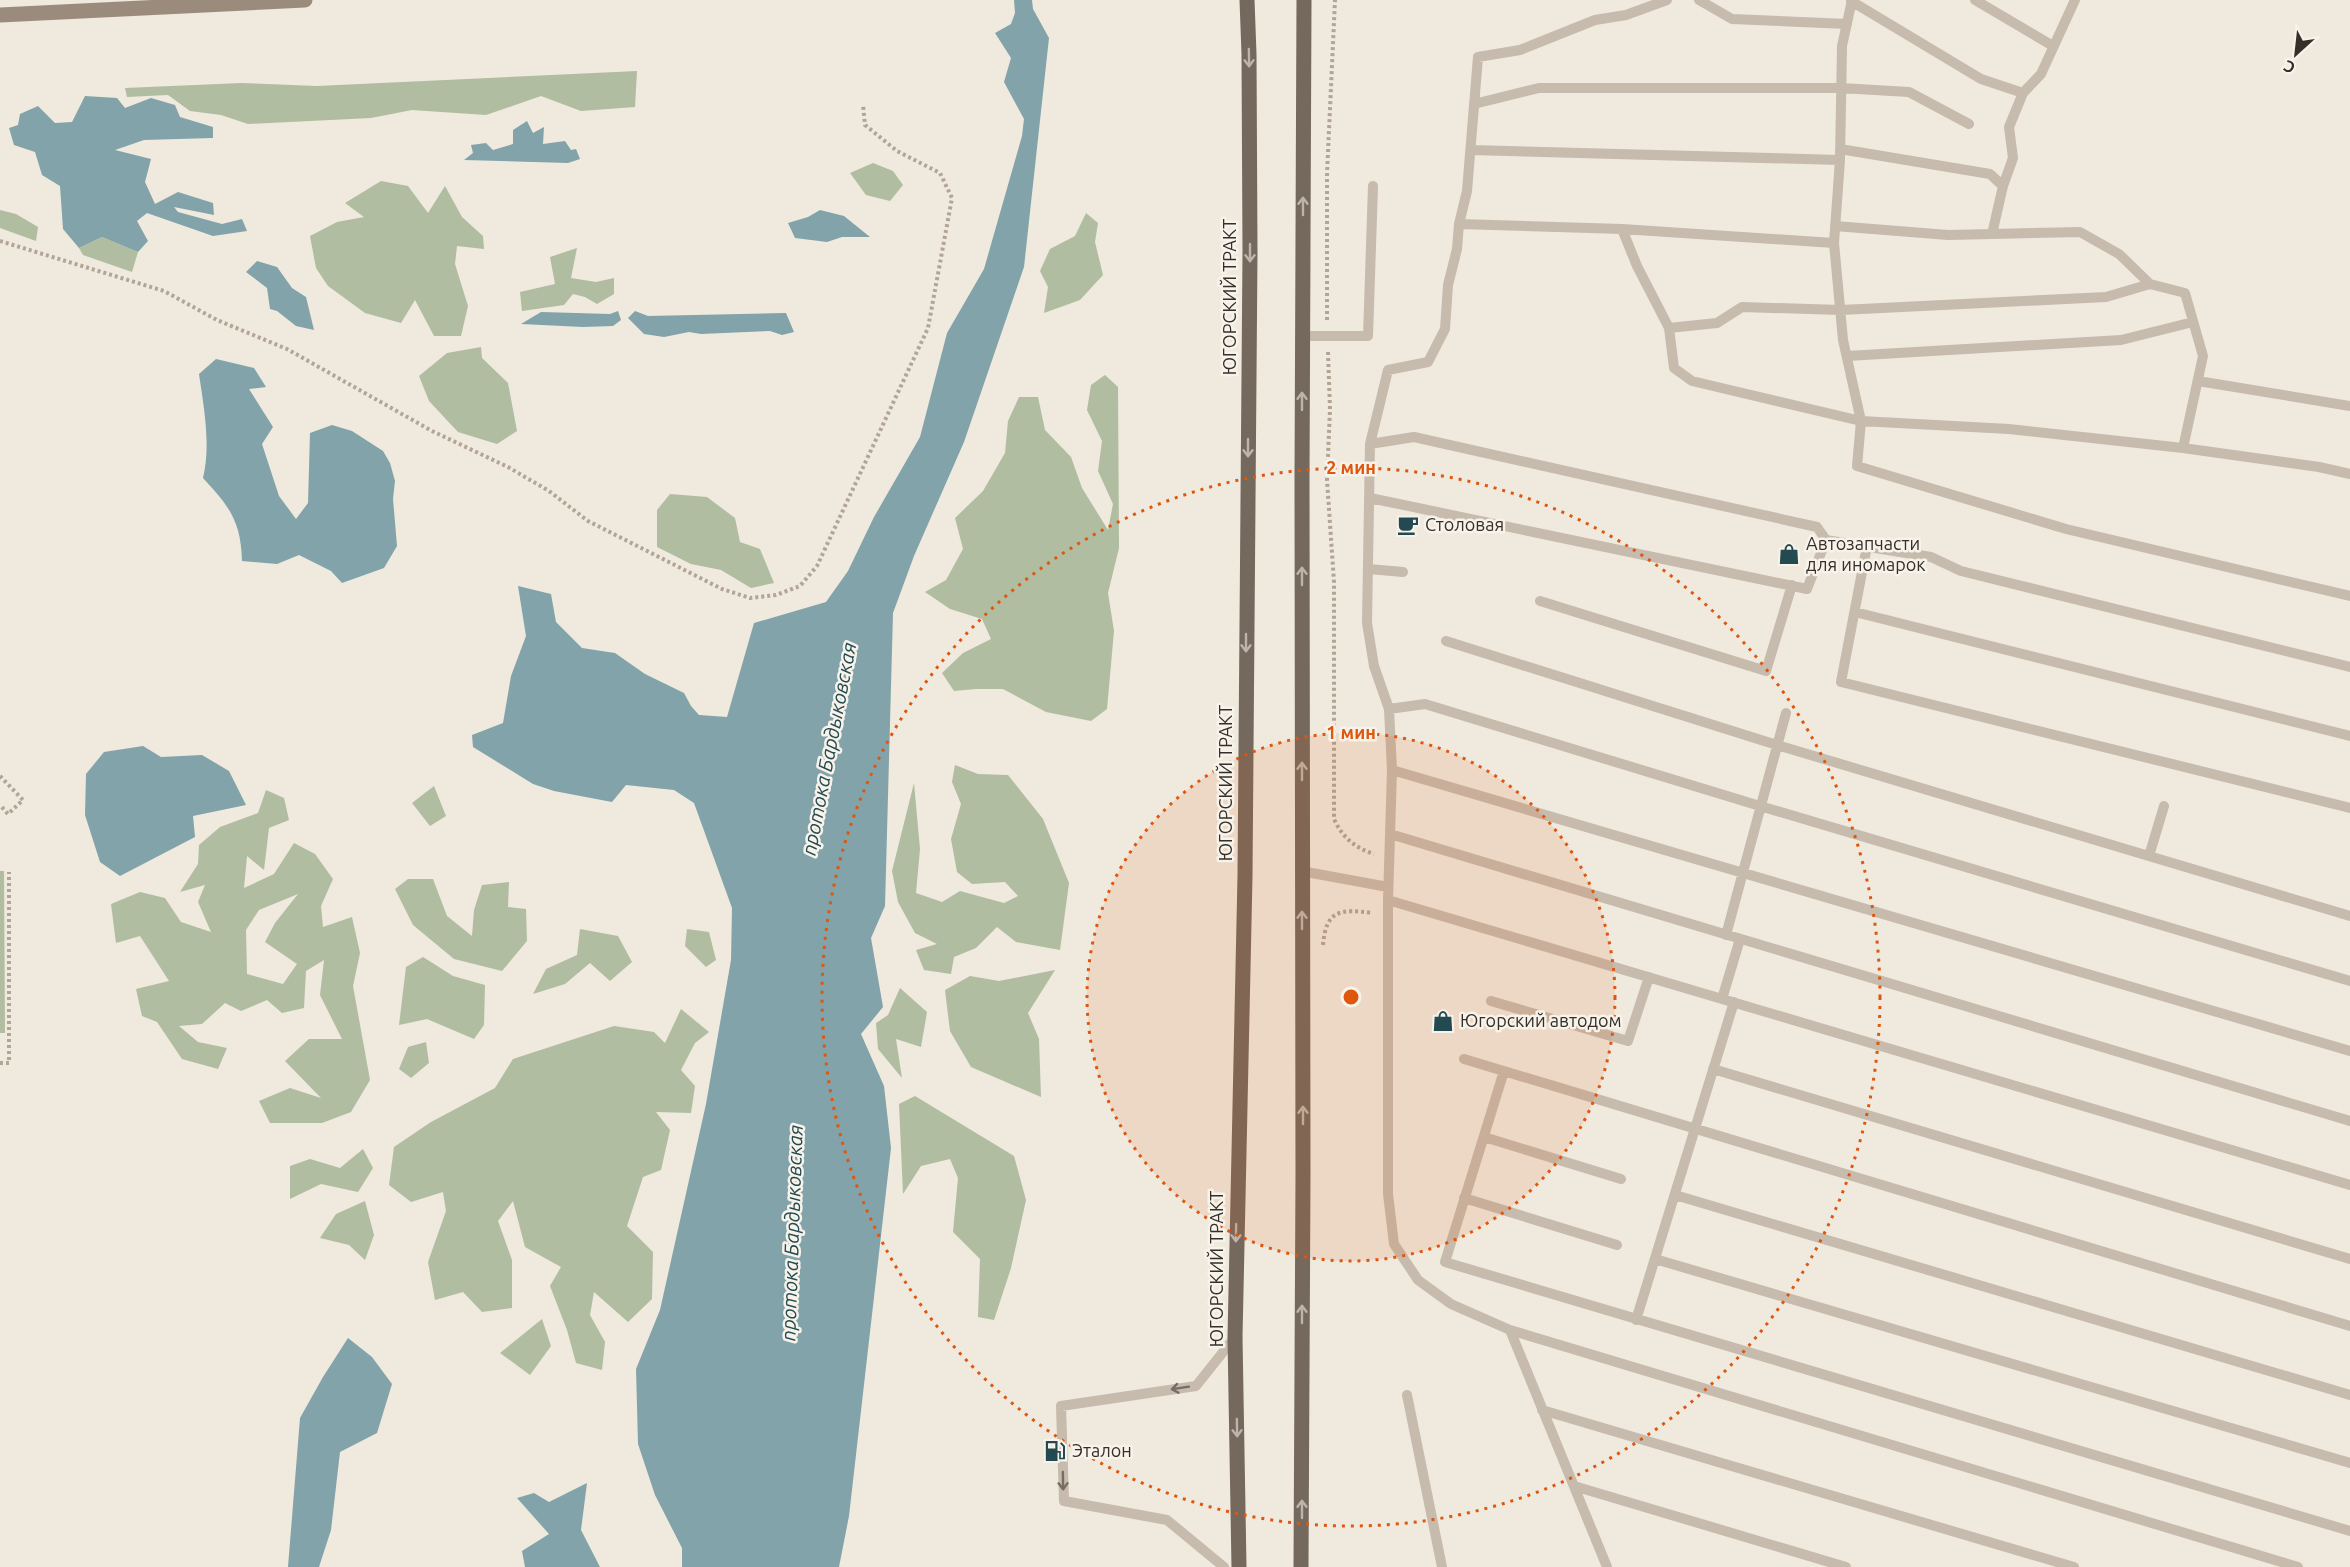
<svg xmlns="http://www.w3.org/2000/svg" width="2350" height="1567" viewBox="0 0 2350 1567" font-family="Ubuntu,sans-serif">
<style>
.green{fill:#b0bda0;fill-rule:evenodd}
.water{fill:#81a3a9}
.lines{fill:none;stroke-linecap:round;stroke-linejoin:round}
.path{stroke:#b2a596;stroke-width:4;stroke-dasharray:3 3;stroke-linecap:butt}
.lane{stroke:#c6bbac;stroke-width:10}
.secondary{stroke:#9a8b7d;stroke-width:15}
.primary{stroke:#75685d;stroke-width:15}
.oneway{stroke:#bdb4ab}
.oneway2{stroke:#766e64}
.ring{fill:none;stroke:#df570e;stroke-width:3;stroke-dasharray:3 6}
.labels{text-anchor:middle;stroke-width:5;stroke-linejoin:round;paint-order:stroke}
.street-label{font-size:18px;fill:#352f2a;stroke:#f8f3ea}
.poi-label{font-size:18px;fill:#352f2a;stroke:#f8f3ea;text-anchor:start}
.water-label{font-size:20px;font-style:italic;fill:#244a51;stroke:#f8f3ea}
.centre{fill:#df570e;stroke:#f8f3ea;stroke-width:3}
.ring-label{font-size:18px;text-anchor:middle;font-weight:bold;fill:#df570e;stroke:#f8f3ea;stroke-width:5;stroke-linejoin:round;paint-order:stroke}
</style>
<rect width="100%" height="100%" fill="#efe9de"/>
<!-- green -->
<path class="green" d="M637 71 635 107 581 111 541 96 486 115 412 110 371 118 248 124 221 115 190 111 168 95 127 97 125 88 242 83 317 86Z
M873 163 893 171 903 185 890 201 866 195 850 173Z
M381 181 408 186 428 213 445 186 462 217 483 236 484 249 457 246 455 264 468 306 461 336H434L415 300 401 323 365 313 328 286 316 268 310 236 337 222 364 217 345 203Z
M0 210 16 214 38 227 36 241 0 228Z
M1086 213 1098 223 1095 242 1103 275 1080 300 1044 313 1048 287 1040 271 1050 249 1075 236Z
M102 237 138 252 132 272 83 255 79 248Z
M577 248 571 278 596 282 614 278V294L597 304 585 297 573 294 564 305 522 311 520 292 555 284 550 257Z
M481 347 482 358 508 383 517 431 497 444 458 432 429 401 419 376 447 353Z
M1105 375 1118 387 1119 548 1108 593 1114 631 1107 709 1091 721 1046 712 1003 689H976L954 691 942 673 963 653 991 639 982 619 950 609 925 592 946 580 963 549 955 518 983 491 1005 453 1008 421 1019 397H1038L1045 430 1071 457 1082 488 1108 530 1113 504 1098 471 1102 441 1087 410 1091 385Z
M670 494 707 497 735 518 740 542 760 549 774 583 751 588 721 570 691 564 657 547V510Z
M955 765 978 774 1008 775 1043 819 1069 883 1060 950 1016 942 997 927 976 948 954 957 951 974 924 970 916 950 937 944 915 933 898 902 892 871 914 783 920 849 916 893 942 902 960 891 1004 903 1018 896 1005 882 972 884 957 872 951 839 961 804 952 782Z
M434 786 446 816 430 826 412 803Z
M266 790 284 798 289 820 269 828 264 870 247 856 244 888 274 874 294 843 315 854 333 879 321 906 323 927 352 917 360 953 353 986 370 1080 351 1112 322 1123H270L259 1101 290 1088 321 1098 285 1061 309 1039H342L320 995 324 960 306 971 304 1008 282 1013 267 1000 241 1011 225 1003 202 1024 179 1026 198 1042 227 1048 218 1069 182 1059 157 1022 142 1016 136 989 169 981 140 936 116 943 111 904 140 892 165 898 181 922 211 932 198 902 205 885 180 892 198 864 199 845 220 827 258 813ZM298 894 275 923 265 942 297 964 283 984 247 974 246 930 259 910Z
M0 871H4L5 1033H0Z
M408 879H433L447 916 472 936 474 910 482 885 509 882 508 907 526 909 527 941 502 971 454 959 413 925 395 889Z
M580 929 618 936 632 962 610 981 590 963 565 984 533 994 546 969 577 955Z
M687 929 709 932 716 960 706 967 685 946Z
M423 957 453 976 485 985 484 1025 474 1039 427 1019 399 1025 406 967Z
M1055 970 1028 1013 1039 1039 1041 1097 971 1067 950 1031 945 990 970 976 999 981Z
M900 988 927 1012 921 1047 896 1039 902 1078 878 1049 876 1023 888 1015Z
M681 1009 709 1032 695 1043 681 1070 695 1086 691 1113 656 1112 670 1130 661 1170 643 1177 627 1226 653 1252 652 1299 628 1322 594 1292 590 1315 605 1342 602 1370 576 1363 567 1330 550 1286 561 1267 525 1247 513 1201 498 1221 512 1260V1308L482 1312 463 1292 435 1300 428 1262 446 1211 443 1192 411 1202 389 1185 394 1147 431 1122 495 1088 513 1059 614 1026 654 1032 665 1043Z
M426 1042 429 1063 411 1078 399 1069 408 1047Z
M915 1096 1014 1156 1026 1200 1011 1268 994 1320 978 1317 980 1259 953 1232 958 1178 950 1159 921 1166 903 1194 899 1104Z
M363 1149 373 1168 358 1192 321 1184 290 1199V1166L310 1159 340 1168Z
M365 1201 374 1235 365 1260 349 1245 320 1238 336 1214Z
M542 1319 551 1346 530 1375 500 1353Z"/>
<!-- water -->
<path class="water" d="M1014 0H1032L1033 9 1049 38 1024 267 964 442 914 556 893 613 885 906 871 938 883 1007 861 1034 884 1086 891 1148 849 1516 839 1567H682V1548L655 1495 638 1444 636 1369 660 1310 706 1104 731 960 732 908 694 803 674 790 626 785 612 802 554 791 533 784 473 747 472 735 503 723 511 676 526 636 518 586 551 594 556 622 582 648 615 653 645 674 684 693 691 706 699 715 727 717 754 623 826 602 848 571 874 517 920 437 947 333 984 269 1022 136 1024 119 1004 82 1011 58 995 33 1011 24 1015 13Z
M85 96 117 98 125 108 151 98 175 105 180 117 213 127V138L144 140 115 150 151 159 145 182 155 204 178 192 213 203 214 215 174 207 178 212 222 224 242 219 247 231 213 236 147 213 137 221 148 241 138 252 102 237 79 248 63 229 60 186 42 175 35 152 14 145 9 128 18 125 20 114 38 106 55 123 72 122Z
M527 121 533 133 544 127 543 144 565 141 571 150 576 149 580 159 568 163 464 160 473 153 471 145 486 143 493 150 513 144V130Z
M820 210 844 216 870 237H842L827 242 795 238 788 223 808 217Z
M257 261 277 267 292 288 306 297 314 330 296 326 277 311 270 309 267 288 246 272Z
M618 311 621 320 613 326 583 327 521 324 541 312 610 314Z
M635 311 648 316 786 313 794 332 782 335 770 331 701 334 689 332 664 337 644 334 628 318Z
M216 359 254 368 266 387 249 389 273 427 262 444 279 496 296 519 308 503 310 433 332 425 352 431 383 451 390 463 395 481 393 499 397 546 384 568 342 583 331 571 299 555 277 564 242 561C241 521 229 506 203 478 211 445 204 408 199 374Z
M143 746 161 757 202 755 229 771 246 805 193 816 195 837 120 876 100 862 85 815 86 774 104 752Z
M348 1338 372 1357 392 1384 377 1433 340 1452 331 1530 319 1567H288L300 1418 323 1377Z
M587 1483 581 1530 600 1567H525L522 1551 549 1534 517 1498 534 1493 549 1502Z"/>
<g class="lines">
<!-- path -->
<path class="path" d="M0 241 164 291 217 320 287 349 432 431 508 467 549 491 588 521 722 589 750 598 776 595 800 586 817 566 928 328 952 198 940 173 897 151 865 125 863 105
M1327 320V174L1335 0
M1328 352 1330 409 1327 480 1334 582V819C1342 837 1355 848 1374 854
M0 776 23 800 8 814 0 805
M1323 945C1326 909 1341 909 1373 913
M0 1063H9V872"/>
<!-- lane -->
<path class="lane" d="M1667 0 1626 15 1595 20 1520 50 1478 57 1467 191 1459 224 1457 249 1448 285 1445 329 1428 362 1388 370 1370 444 1367 623 1374 666 1389 709 1392 770 1388 900V1194L1394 1244 1418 1280 1451 1304 1510 1330 2298 1567
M1699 0 1732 19 1847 24
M1852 0 1842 46 1840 160 1834 243 1843 340 1861 421 1857 466 2066 529 2350 596
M1975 0 2053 46
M1851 1 1981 79 2023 93
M1474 104 1539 88H1841L1909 92 1969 124
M1840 149 1990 174 2003 186
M1471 150 1840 160
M1459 224 1622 229 1834 243
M1835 226 1948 235 2080 232 2119 254 2150 284 2185 293 2203 356 2183 448
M1622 229 1637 266 1669 328 1674 368 1692 381 1861 421 2009 429 2183 448 2319 467 2350 474
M1992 234 2003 186 2013 158 2009 127 2023 93 2041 74 2075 0
M1669 328 1717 323 1742 307 1841 310 2106 297 2150 284
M1302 336H1368L1373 186
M1847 356 2121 340 2193 322
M2198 381 2350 406
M1370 444 1414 437 1817 527 1826 540 1931 557 1961 571 2350 667
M1370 498 1807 589 1826 540
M1867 546 1841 682 2350 808
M1369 569 1403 572
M1540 601 1766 671 1792 585
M1855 612 2350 736
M1446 641 1777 745 2350 916
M1389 709 1425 704 1760 806 2350 981
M1392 770 2350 1051
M1390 834 2350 1121
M2149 856 2164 806
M1301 871 1388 887
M1388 900 2350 1185
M1726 935 1786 713
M1722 999 1740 939
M1491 1001 1628 1041 1649 977
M1464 1059 2350 1326
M1713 1069 2350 1259
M1504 1071 1445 1262 2350 1531
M1484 1137 1621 1179
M1675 1195 2350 1395
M1464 1198 1617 1245
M1655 1259 2350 1463
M1636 1320 1734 1002
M1510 1330 1607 1567
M1407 1395 1442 1567
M1542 1410 2074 1567
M1574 1486 1846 1567
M1224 1567 1167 1520 1064 1501 1061 1406 1196 1386 1235 1337"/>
<!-- secondary -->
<path class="secondary" d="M0 15 305 0"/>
<!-- primary -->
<path class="primary" d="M1239 1567 1235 1337 1245 876 1250 252 1249 54 1247 0
M1301 1567 1303 1174 1302 480 1304 0"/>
</g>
<!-- one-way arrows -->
<defs><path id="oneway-shaft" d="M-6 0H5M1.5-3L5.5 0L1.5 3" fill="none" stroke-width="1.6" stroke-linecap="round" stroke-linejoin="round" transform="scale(1.5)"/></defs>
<g class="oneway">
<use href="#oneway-shaft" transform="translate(1249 58) rotate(89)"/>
<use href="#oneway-shaft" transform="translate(1303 206) rotate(-90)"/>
<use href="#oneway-shaft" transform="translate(1250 253) rotate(90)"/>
<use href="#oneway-shaft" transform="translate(1302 401) rotate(-90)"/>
<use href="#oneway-shaft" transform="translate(1248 448) rotate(90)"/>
<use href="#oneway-shaft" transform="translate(1302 576) rotate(-90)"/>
<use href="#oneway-shaft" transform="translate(1246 643) rotate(90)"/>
<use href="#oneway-shaft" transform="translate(1302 771) rotate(-90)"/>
<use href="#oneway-shaft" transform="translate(1302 920) rotate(-90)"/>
<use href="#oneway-shaft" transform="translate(1303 1115) rotate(-90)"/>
<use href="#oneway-shaft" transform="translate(1236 1233) rotate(91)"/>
<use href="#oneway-shaft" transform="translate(1302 1314) rotate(-90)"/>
<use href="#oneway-shaft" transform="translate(1237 1428) rotate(89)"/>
<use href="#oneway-shaft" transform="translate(1302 1509) rotate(-90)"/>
</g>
<g class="oneway2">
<use href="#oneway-shaft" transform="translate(1180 1388) rotate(171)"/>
<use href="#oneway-shaft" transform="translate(1063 1481) rotate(89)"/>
</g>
<!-- distance rings -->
<circle cx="1351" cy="997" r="264" fill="#df570e" fill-opacity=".12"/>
<g class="ring">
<circle cx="1351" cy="997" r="264"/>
<circle cx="1351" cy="997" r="529"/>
</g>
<!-- icons -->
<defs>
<symbol id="cafe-bare" viewBox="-9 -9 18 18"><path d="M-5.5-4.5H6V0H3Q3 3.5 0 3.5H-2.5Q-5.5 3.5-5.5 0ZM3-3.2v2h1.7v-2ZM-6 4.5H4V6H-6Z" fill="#244a51" stroke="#f8f3ea" stroke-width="2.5" paint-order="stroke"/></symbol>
<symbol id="shop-bare" viewBox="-9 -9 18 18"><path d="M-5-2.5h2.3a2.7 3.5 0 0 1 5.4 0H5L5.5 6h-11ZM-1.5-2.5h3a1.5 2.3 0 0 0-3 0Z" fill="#244a51" stroke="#f8f3ea" stroke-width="2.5" paint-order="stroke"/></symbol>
<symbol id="fuel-bare" viewBox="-9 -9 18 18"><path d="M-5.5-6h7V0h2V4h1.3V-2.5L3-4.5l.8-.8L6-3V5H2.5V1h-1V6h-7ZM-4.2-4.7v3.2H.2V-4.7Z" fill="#244a51" stroke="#f8f3ea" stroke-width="2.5" paint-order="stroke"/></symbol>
</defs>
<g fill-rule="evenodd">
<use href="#cafe-bare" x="1393" y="510" width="30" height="30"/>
<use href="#shop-bare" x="1774" y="539" width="30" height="30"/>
<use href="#shop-bare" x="1428" y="1006" width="30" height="30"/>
<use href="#fuel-bare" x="1040" y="1436" width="30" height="30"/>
</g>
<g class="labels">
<!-- street labels -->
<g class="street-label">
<text transform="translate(1230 297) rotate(-90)" y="6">ЮГОРСКИЙ ТРАКТ</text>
<text transform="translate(1226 783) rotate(-90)" y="6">ЮГОРСКИЙ ТРАКТ</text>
<text transform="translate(1217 1269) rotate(-90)" y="6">ЮГОРСКИЙ ТРАКТ</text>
</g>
<!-- poi labels -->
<g class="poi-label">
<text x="1425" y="531">Столовая</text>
<text x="1806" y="550">Автозапчасти<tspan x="1806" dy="21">для иномарок</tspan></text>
<text x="1460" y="1027">Югорский автодом</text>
<text x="1072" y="1457">Эталон</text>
</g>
<!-- water labels -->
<g class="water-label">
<text transform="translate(829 749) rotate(-79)" y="7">протока Бардыковская</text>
<text transform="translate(792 1233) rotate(-88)" y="7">протока Бардыковская</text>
</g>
</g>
<circle cx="1351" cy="997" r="9" class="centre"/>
<g class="ring-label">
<text x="1351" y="474">2 мин</text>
<text x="1351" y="739">1 мин</text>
</g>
<!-- north arrow -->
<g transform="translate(2296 54) rotate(207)" stroke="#f8f3ea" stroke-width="4.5" paint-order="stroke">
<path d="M0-4.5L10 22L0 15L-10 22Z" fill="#352f2a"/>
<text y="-9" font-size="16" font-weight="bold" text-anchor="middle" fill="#352f2a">С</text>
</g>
</svg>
